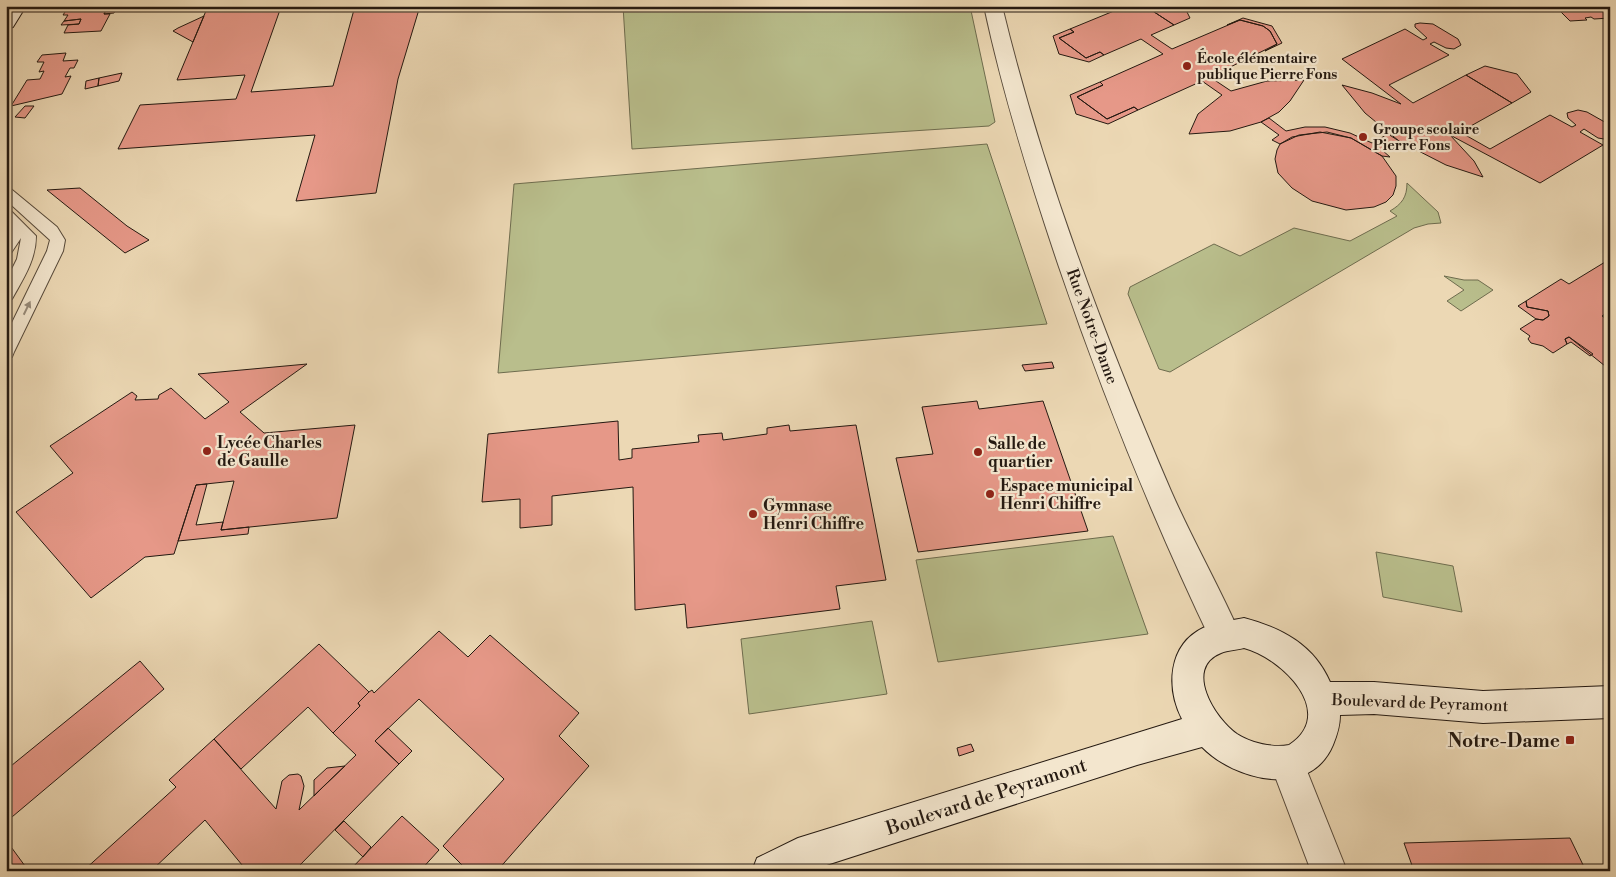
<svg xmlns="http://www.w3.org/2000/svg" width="1616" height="877" viewBox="0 0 1616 877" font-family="'Libre Bodoni',serif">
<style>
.green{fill:#b9be8c;stroke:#6e6c4e}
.building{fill:#e69888;stroke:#241911}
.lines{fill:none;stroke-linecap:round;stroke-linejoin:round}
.lane-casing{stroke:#56493a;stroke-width:2}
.street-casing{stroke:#56493a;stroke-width:2}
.secondary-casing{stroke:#241911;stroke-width:2}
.lane{fill:#f3e6ce;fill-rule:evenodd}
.street{fill:#f3e6ce;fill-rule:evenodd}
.secondary{fill:#f3e6ce;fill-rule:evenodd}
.oneway{fill:#968a79}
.poi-dot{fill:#8f2418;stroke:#f3e6ce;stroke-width:2}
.labels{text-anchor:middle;stroke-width:4.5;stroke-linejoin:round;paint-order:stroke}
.far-poi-label{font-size:14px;font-weight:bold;fill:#241911;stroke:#f3e6ce;text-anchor:start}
.street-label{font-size:16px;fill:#241911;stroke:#f3e6ce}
.poi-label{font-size:16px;font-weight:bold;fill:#241911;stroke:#f3e6ce;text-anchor:start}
.near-poi-label{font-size:19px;font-weight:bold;fill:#241911;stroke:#f3e6ce;text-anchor:end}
.near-street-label{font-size:19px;fill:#241911;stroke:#f3e6ce}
</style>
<rect width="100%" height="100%" fill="#ecd8b4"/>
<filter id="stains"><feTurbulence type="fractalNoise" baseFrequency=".004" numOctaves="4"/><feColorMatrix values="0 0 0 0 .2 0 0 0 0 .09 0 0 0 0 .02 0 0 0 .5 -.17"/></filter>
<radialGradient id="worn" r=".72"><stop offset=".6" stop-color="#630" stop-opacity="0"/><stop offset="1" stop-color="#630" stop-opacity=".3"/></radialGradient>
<!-- green -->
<path class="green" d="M623 6H970L995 122 989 126 632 149Z
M987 144 1047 324 498 373 514 184Z
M1407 183 1438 212 1441 223 1428 224 1414 228 1170 372 1159 369 1128 294 1130 287 1214 244 1240 256 1294 228 1350 241 1397 216 1390 211C1402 204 1407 197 1407 183Z
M1444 276 1464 280H1478L1493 290 1461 311 1447 301 1464 290Z
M1113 536 1148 634 938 662 916 560Z
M1376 552 1453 566 1462 612 1383 597Z
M872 621 887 694 749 714 741 639Z"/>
<!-- building -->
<path class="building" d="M108 6H118L114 13 104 14Z
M108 6 104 14H110L101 31 64 33 68 25 79 24 81 19 64 21 68 15H63L67 9Z
M208 6H295L281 7 251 92 333 86 355 6H420L398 79 376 193 296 201 315 135 118 149 140 105 236 99 245 75 177 80Z
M1126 6H1145L1174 25 1151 35 1172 49 1240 20 1263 26 1270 31 1277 44 1210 77 1231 91 1267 81 1304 80 1290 101 1279 112 1261 122 1230 131 1189 134 1198 114 1222 95 1202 81 1138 110 1134 107 1107 119 1077 97 1103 85 1100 82 1163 54 1141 39 1104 55 1100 52 1086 58 1059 38 1074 32 1070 29Z
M1145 6H1184L1190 18 1174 25Z
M1555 6H1610V18L1594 19 1591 17 1585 18 1587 20 1570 21Z
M204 16 193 42 173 31 178 28Z
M1243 18 1272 26 1282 43 1265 51 1277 44 1270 31 1263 26 1240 20 1227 25Z
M81 19 79 24 61 25 64 21Z
M1420 23 1433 24 1458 39 1461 45 1454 49 1446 48 1434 42 1430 44 1449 55 1389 85 1413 103 1466 75 1512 103 1460 132 1490 149 1550 115 1572 127 1576 125 1568 118 1567 113 1578 110 1587 112 1610 125V140L1598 138 1584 129 1580 132 1603 145 1540 183 1450 135 1474 161 1483 177 1446 165 1399 141 1365 113 1342 85 1372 93 1401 104 1342 59 1405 29 1423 40 1427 38 1415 27V24Z
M1070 29 1074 32 1059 38 1086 58 1100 52 1104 55 1089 62 1059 54 1053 36Z
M66 53 63 61 78 60 74 68H70L65 77 71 76 62 94 11 106 27 80 40 79 44 71 39 72 44 62H37L42 55Z
M1485 66 1517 74 1531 92 1512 103 1466 75Z
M122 73 119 81 98 86 99 78Z
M99 78 98 86 85 89 86 81Z
M1100 82 1103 85 1077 97 1107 119 1134 107 1138 110 1108 124 1076 114 1070 95Z
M25 106H34L25 118 15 117Z
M1269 118 1286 131 1305 127H1325L1350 133 1372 143 1388 134 1399 141 1382 150 1390 157 1382 156 1351 138 1327 132 1299 135 1280 144 1272 140 1279 135 1261 122Z
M1320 132 1351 138 1382 156 1396 176V186L1393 195 1386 202 1374 207 1346 210 1312 201 1292 188 1278 173 1275 159 1277 150 1280 144 1292 137Z
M80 188 127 226 149 240 125 253 47 190Z
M1610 259V311L1602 316 1610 321V370L1569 337 1565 339 1567 344 1553 353 1543 346 1531 343 1528 339 1530 336 1520 329 1536 319 1543 320 1549 316 1548 311 1527 307 1526 301 1561 279 1569 284Z
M1526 301 1527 307 1548 311 1549 316 1543 320 1536 319 1518 306Z
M1569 337 1593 354 1590 356 1571 342 1567 344 1565 339Z
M1052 362 1054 368 1025 371 1022 365Z
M307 364 240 412 264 433 355 425 337 518 221 530 234 481 196 485 174 554 145 557 91 598 16 512 73 473 50 446 132 392 137 396 135 400 158 399 159 395 171 388 205 419 229 402 198 374Z
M977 401 979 409 1043 401 1088 531 918 552 896 458 933 454 922 407Z
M618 421 619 460 632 458V449L699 442 698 435 722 433 723 440 767 434V428L789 425 790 431 856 425 886 580 836 586 840 609 687 628 685 604 635 610 633 487 552 496V525L520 528V499L482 502 488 434Z
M207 484 196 525 223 522 221 530 249 527 248 534 178 541 196 485Z
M439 631 468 657 490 635 579 713 559 736 589 766 497 871H468L443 846 504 779 419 699 375 741 399 764 299 866 303 871H247L205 820 151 871H83L176 787 169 780 214 739 276 809 282 781 289 775 298 774 301 776 304 786 299 810 356 755 333 733 360 706 358 703 369 692 372 690 374 693Z
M319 644 369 692 358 703 360 706 333 733 308 707 241 769 214 739Z
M140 661 164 689 6 822V770Z
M388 728 412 751 399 764 375 741Z
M971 744 974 751 959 756 957 748Z
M345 766 323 787 314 796V780L327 768Z
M402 816 439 850 420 871H349Z
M344 821 371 847 363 857 335 830Z
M1570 838 1586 871H1414L1404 843Z
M6 840 25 866 28 871H6Z"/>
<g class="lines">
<defs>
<path id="lane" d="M6 187 11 189 57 227 65 240 63 251 14 352 12 357 6 358V335L47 251 50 240 6 200Z
M6 210 11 211 36 236C36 260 23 279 12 299L6 301V281L17 259 21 238 11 253 6 254V235L10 227 6 224Z"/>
<path id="street" d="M984 6H1002C1042 172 1104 335 1171 491 1192 539 1219 586 1240 634L1235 645 1224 649 1213 645C1154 522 1103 396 1059 267 1030 181 1003 95 984 6Z
M1287 746 1299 751 1347 871H1311L1270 763 1275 751Z"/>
<path id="secondary" d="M7 6H26L13 27 6 29Z
M1244 618C1282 628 1314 645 1330 682H1374L1483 691 1610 686V718L1483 723 1374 714 1340 715C1340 726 1337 735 1333 745 1310 800 1234 780 1202 747L1137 765 808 871H752L757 858 798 838 1182 719C1166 688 1168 645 1203 628 1215 622 1230 621 1244 618ZM1244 648C1282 658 1338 713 1289 745 1272 748 1251 743 1237 734 1215 719 1183 668 1221 653 1228 650 1237 650 1244 648Z"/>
</defs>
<!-- lane casing -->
<use href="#lane" class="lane-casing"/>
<!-- street casing -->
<use href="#street" class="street-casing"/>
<!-- secondary casing -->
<use href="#secondary" class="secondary-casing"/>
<!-- lane -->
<use href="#lane" class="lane"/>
<!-- street -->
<use href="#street" class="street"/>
<!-- secondary -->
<use href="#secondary" class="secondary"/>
</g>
<!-- one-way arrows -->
<defs><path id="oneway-solid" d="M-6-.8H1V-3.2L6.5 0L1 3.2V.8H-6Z" transform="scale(1.25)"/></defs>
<use class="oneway" href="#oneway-solid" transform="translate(27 308) rotate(-64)"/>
<!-- markers -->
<g class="poi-dot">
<circle cx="1187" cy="66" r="5"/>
<circle cx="1363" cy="137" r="5"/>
<circle cx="207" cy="451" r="5"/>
<circle cx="978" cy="452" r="5"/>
<circle cx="990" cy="494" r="5"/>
<circle cx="753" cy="514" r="5"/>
<rect x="1565" y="735" width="10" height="10" rx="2.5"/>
</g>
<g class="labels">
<!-- far-poi labels -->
<g class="far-poi-label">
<text x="1197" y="63">École élémentaire<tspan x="1197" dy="16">publique Pierre Fons</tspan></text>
<text x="1373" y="134">Groupe scolaire<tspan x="1373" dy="16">Pierre Fons</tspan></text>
</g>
<!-- street labels -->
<g class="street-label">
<text transform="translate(1093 326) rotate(70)" y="6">Rue Notre-Dame</text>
<text transform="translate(1420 702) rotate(2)" y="6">Boulevard de Peyramont</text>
</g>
<!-- poi labels -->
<g class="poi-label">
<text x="217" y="448">Lycée Charles<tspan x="217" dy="18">de Gaulle</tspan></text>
<text x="988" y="449">Salle de<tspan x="988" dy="18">quartier</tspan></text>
<text x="1000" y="491">Espace municipal<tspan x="1000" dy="18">Henri Chiffre</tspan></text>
<text x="763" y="511">Gymnase<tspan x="763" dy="18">Henri Chiffre</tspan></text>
</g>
<!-- near-poi labels -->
<g class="near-poi-label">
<text x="1560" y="747">Notre-Dame</text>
</g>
<!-- near-street labels -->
<g class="near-street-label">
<text transform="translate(986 796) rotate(-18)" y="7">Boulevard de Peyramont</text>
</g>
</g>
<!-- margin -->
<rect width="1616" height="877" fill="none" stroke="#ecd8b4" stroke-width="25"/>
<rect x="8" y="8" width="1601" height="862" fill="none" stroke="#241911" stroke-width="2.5"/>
<rect x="12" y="12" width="1591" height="852" fill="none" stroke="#241911"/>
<rect width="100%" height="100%" filter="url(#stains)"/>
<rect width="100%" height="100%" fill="url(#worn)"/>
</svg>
